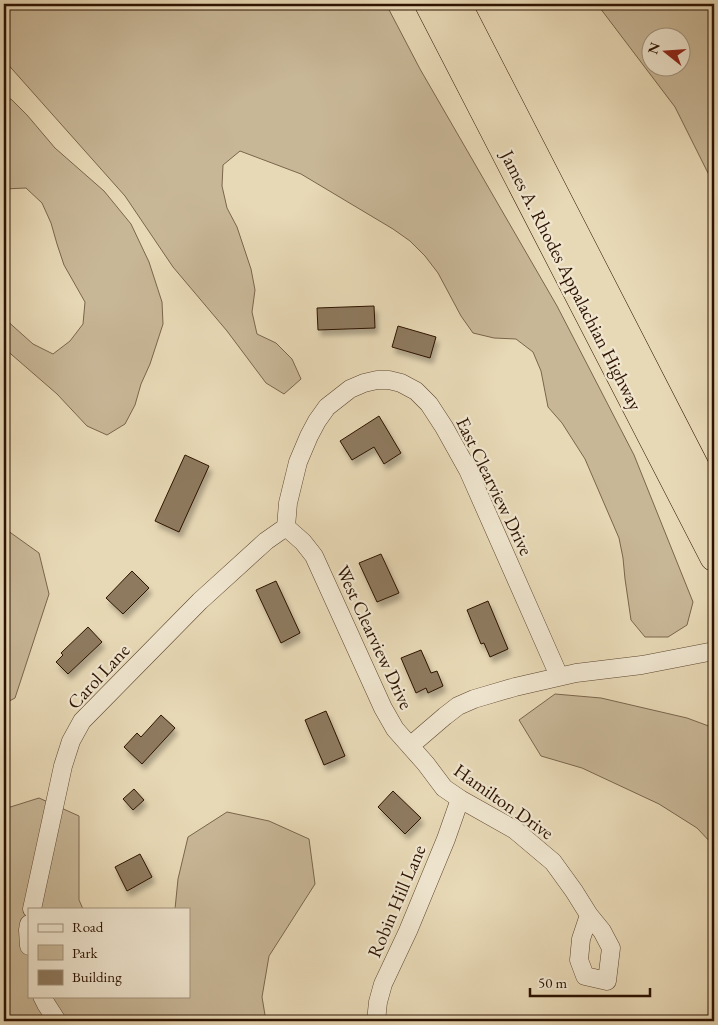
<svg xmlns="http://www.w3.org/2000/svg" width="718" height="1025" viewBox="0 0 718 1025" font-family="'EB Garamond',serif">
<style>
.green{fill:#c8b797;stroke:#7a654c;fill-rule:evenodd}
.building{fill:#8e7a5f;stroke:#2d1301;filter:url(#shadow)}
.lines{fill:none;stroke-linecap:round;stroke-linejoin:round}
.minor-casing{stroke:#5c442e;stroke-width:19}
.trunk-casing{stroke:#2d1301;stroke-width:29}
.minor{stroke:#f0e6d0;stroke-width:18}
.trunk{stroke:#e8d9b6;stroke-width:28}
.labels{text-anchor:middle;stroke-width:4.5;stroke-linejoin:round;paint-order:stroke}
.street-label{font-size:19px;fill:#2d1301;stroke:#f0e6d0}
</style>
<defs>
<filter id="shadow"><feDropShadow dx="3" dy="5.5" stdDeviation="2.5" flood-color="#0004"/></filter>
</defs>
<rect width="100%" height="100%" fill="#e8d9b6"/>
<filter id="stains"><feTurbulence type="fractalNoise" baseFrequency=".004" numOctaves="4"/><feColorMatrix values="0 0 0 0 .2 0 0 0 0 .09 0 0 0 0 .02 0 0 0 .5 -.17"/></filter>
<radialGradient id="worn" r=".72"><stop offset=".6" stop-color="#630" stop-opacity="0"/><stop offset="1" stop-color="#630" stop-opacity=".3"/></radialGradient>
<!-- green -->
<path class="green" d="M4 4H386L420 69 557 306 634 455 693 602 687 625 668 637H645L631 620 625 579 623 558 619 538 585 459 562 423 548 407 541 371 533 352 516 339 494 338 473 333 461 316 438 273 425 256 410 241 393 229 301 174 240 151 223 165 222 186 227 208 237 227 251 269 255 290 252 312 257 334 276 343 292 359 301 379 284 394 266 383 227 331 173 267 125 196 4 60Z
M597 4H714V185L675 107ZM650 38H680V68H650Z
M4 95 12 100 27 115 55 148 104 191 131 224 149 262 162 302 163 324 150 364 141 384 135 405 125 424 107 435 87 426 57 394 4 348V318L33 344 53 354 70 341 83 324 85 302 64 265 57 244 51 223 42 203 26 188 4 189Z
M4 528 39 553 49 594 15 698 4 704Z
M555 694 601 698 687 718 714 728V846L697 828 659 804 582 768 541 756 519 720Z
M39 798 79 816V900L83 909H29V996H189V909H175L178 879 188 837 227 812 269 821 309 839 315 884 269 956 262 997 266 1021H4V809Z"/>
<!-- building -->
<path class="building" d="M374 306 375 328 318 330 317 308Z
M398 326 436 337 430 358 392 347Z
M379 416 401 453 384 464 374 447 352 460 340 441Z
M185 455 209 466 179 532 155 521Z
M381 554 399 593 377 602 359 563Z
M132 571 149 588 123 614 106 598Z
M276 581 300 633 281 643 256 590Z
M488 601 508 649 490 657 484 643 481 644 467 610Z
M88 627 102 642 68 674 56 662 63 655 61 653Z
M421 650 431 673 437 671 443 686 428 693 426 688 416 693 401 658Z
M326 711 345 756 324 765 305 720Z
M161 715 175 728 142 764 124 747 137 733 141 737Z
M134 789 144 800 133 810 123 799Z
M393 791 421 818 405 834 378 807Z
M140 854 152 877 127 891 115 867Z"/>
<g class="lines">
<defs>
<path id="minor" d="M286 527 288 503 298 462 309 436 317 421 327 407 350 389 364 383 377 380H389L401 383 416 391 429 404 444 427 468 470 559 676
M286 527 303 542 314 556 383 708 395 729 426 764 444 788 460 799 515 830 553 862 574 891 589 915
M410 746 445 716 458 706 474 699 515 687 576 673 642 665 714 651
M32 909 63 766 71 741 82 721 200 601 266 541 286 527
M589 915 602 931 611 948 607 981 585 976 579 960 581 939Z
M29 924 28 930 29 946
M42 996 46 1004 57 1021
M376 1021 378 1002 383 984 408 931 446 839 460 799"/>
<path id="trunk" d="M429 4 714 557
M457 4 714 504"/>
</defs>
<!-- minor casing -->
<use href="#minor" class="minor-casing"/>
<!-- trunk casing -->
<use href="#trunk" class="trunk-casing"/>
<!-- minor -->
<use href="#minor" class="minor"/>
<!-- trunk -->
<use href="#trunk" class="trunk"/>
</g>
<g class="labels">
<!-- street labels -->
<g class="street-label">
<text transform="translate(572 280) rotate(63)" y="7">James A. Rhodes Appalachian Highway</text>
<text transform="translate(495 486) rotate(64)" y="7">East Clearview Drive</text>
<text transform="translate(375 637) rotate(65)" y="7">West Clearview Drive</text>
<text transform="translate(98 676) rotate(-47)" y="7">Carol Lane</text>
<text transform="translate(504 801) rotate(35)" y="7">Hamilton Drive</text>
<text transform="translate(396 901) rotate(-67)" y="7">Robin Hill Lane</text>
</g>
</g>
<!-- margin -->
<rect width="718" height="1025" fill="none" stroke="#e8d9b6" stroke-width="20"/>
<rect x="5" y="5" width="708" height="1015" fill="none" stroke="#2d1301" stroke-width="2.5"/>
<rect x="10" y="10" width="698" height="1005" fill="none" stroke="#2d1301"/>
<!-- legend -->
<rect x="28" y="908" width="162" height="90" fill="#f0e6d0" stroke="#a2927d"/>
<rect x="38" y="924" width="25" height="8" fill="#f0e6d0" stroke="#a2927d"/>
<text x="72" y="932" font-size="15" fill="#2d1301">Road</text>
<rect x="38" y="945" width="25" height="15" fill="#c8b797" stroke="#a2927d"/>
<text x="72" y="958" font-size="15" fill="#2d1301">Park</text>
<rect x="38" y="970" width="25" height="15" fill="#8e7a5f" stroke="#a2927d"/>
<text x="72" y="982" font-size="15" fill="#2d1301">Building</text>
<!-- north arrow -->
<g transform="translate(666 52) rotate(287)"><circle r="24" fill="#f0e6d0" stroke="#a2927d"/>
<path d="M0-4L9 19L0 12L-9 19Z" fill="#8f2418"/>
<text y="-8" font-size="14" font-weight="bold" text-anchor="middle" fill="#2d1301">N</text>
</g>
<!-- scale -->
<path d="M530 988v8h120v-8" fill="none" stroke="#2d1301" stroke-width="2.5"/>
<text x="538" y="988" font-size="15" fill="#2d1301" stroke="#f0e6d0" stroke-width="4" paint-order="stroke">50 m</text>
<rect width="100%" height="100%" filter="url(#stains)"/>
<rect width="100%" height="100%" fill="url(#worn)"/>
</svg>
